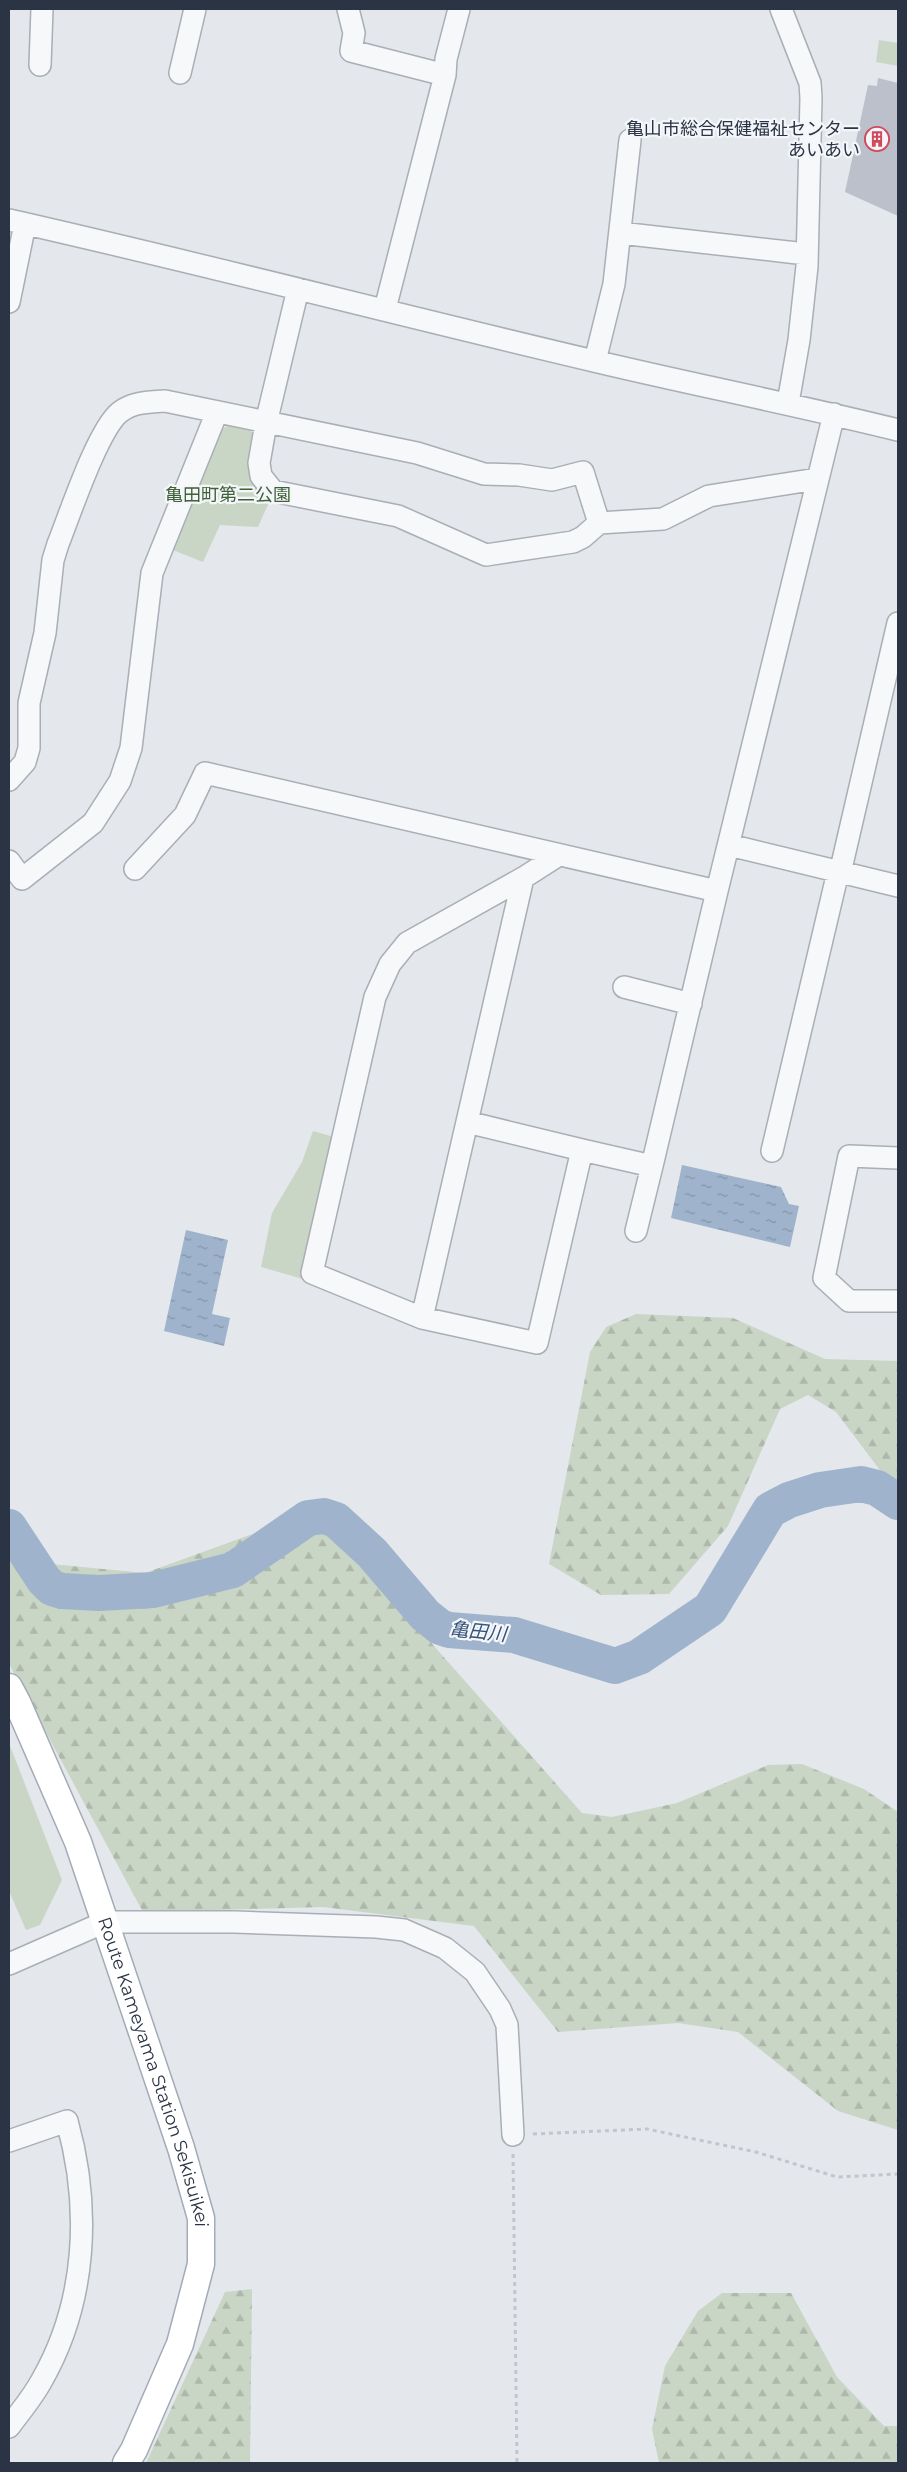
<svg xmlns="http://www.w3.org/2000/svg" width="907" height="2472" viewBox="0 0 907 2472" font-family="Montserrat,'Noto Sans JP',sans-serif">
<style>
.forest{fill:url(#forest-firs)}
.green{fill:#c9d6c5}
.water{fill:url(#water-ripples)}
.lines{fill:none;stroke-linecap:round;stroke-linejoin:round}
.river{stroke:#9fb4cc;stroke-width:36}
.building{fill:#bbc0ca}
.minor-casing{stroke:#a9aeb7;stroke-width:24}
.major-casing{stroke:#a3abb8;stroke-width:29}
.path{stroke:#c2c5cb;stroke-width:3;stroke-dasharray:4 4;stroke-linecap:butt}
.minor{stroke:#f7f8fa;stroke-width:21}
.major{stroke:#fff;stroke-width:26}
.labels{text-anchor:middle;stroke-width:4.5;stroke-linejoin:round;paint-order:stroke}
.poi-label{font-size:18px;fill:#2b3445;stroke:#f4f6f9;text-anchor:end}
.park-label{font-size:18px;fill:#3f6138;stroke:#f4f6f9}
.street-label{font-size:18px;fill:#2b3445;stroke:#f4f6f9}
.water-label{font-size:19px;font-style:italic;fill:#34527a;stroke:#f4f6f9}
</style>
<defs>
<pattern id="forest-firs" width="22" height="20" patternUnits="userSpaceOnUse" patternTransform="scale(1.25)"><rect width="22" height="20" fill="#c9d6c5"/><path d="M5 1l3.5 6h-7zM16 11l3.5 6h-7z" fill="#adb8ab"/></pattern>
<pattern id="water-ripples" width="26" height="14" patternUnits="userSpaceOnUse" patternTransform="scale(1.25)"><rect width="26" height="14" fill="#9fb4cc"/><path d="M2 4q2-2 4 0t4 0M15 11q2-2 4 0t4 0" fill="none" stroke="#8293a7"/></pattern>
</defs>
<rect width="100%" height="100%" fill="#e4e7ec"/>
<!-- forest -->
<path class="forest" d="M636 1314 733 1318 825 1359 898 1361V1494L836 1412 808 1395 780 1409 728 1526 669 1594 601 1595 549 1564 590 1352 606 1327Z
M334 1525 363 1537 433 1645 582 1813 612 1817 677 1803 768 1765 802 1764 864 1789 898 1812V2130L838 2111 738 2032 678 2023 558 2032 474 1926 323 1907 143 1912 9 1664V1560L145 1573 269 1528Z
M252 2289 250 2463H146L225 2292Z
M722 2293H791L837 2377 884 2426H898V2463H659L652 2429 665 2366 698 2311Z"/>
<!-- green -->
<path class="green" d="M879 40 898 43V66L876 62Z
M230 424 247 428 255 435 270 500 258 527 220 525 203 562 173 550 221 430Z
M313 1131 334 1137 303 1279 261 1267 272 1213 302 1162Z
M9 1743 62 1880 40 1925 26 1930 9 1891Z"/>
<!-- water -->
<path class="water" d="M682 1165 781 1187 789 1204 799 1206 790 1247 671 1218Z
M186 1230 228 1240 212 1314 230 1318 224 1346 164 1331Z"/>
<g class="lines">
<!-- river -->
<path class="river" d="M9 1527 44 1580 52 1588 62 1591 99 1593 153 1590 233 1570 308 1518 324 1516 336 1520 372 1553 425 1615 440 1627 449 1630 514 1635 615 1666 639 1657 710 1609 770 1510 789 1500 820 1490 861 1484 877 1488 898 1502"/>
</g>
<!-- building -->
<path class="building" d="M878 78 898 83V216L845 192 868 85 877 86Z"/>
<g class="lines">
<defs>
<path id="minor" d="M348 9 354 33 351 51 445 75
M781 9 810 83 811 98 807 266 799 340 788 403
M40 65 42 9
M180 73 195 9
M9 220C204 264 398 315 594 361 695 385 797 405 898 430
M620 233 806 254
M298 289 266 423 259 463 261 476 273 491 398 516 486 555 573 542 583 537 599 523
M9 302 25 224
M385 309 445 75 446 59 459 9
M595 361 614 284 630 140
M9 780 25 762 29 748V703L45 633 53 560 58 544C70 514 98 429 120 412 133 402 149 402 165 401L417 453 484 474 519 475 552 480 583 472 599 523 663 519 709 496 817 479
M729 845 898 886
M9 861 22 879 93 823 120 781 131 748 152 573 217 412
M135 869 185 815 205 773 717 891 652 1166 582 1150 537 1343 422 1318 312 1273 375 997 390 964 407 943 523 878 559 855
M840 873 898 623
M717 891 834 414
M624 987 691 1004
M467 1122 582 1150
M772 1151 838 872
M898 1158 849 1156 824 1278 849 1301H898
M636 1231 652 1166
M422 1318 523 878
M9 1964 105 1922H235L376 1927 404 1930 445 1948 475 1972 500 2009 507 2025 513 2135
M9 2141 67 2121C91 2207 87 2301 42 2380 33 2397 20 2412 9 2427"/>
<g id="major">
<path id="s1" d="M9 1687 17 1702 78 1842 181 2148 201 2218V2264L180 2344 134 2450 126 2463"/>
</g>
</defs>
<!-- minor casing -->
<use href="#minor" class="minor-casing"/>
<!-- major casing -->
<use href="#major" class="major-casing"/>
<!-- path -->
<path class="path" d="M533 2134 647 2129 756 2152 837 2177 898 2174
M513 2154 517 2463"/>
<!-- minor -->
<use href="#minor" class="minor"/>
<!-- major -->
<use href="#major" class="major"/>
</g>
<!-- icons -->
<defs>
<symbol id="building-ring" viewBox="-11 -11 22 22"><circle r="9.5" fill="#f4f6f9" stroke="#d1495b" stroke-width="1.5"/><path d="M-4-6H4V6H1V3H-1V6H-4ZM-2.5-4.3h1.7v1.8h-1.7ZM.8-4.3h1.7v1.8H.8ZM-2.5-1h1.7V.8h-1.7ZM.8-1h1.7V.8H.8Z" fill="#d1495b"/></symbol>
</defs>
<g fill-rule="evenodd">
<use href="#building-ring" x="863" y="125" width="28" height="28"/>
</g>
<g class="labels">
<!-- poi labels -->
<g class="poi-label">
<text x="860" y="135">亀山市総合保健福祉センター<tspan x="860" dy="21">あいあい</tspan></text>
</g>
<!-- park labels -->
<g class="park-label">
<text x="228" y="501">亀田町第二公園</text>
</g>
<!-- street labels -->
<g class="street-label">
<text dy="6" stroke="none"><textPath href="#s1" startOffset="412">Route Kameyama Station Sekisuikei</textPath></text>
</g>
<!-- water labels -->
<g class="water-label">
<text transform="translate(478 1631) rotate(6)" y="7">亀田川</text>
</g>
</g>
<!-- border -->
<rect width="907" height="2472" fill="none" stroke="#2b3445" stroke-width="20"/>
</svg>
